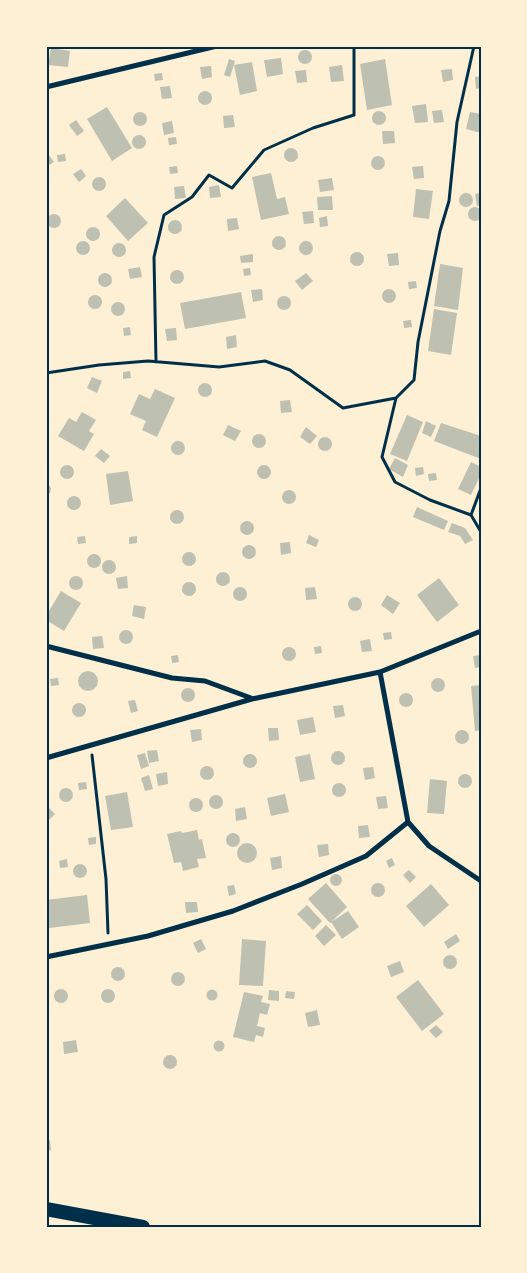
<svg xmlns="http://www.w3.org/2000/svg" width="527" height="1273" viewBox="0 0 527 1273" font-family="'Zilla Slab',serif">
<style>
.building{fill:#bec0b2}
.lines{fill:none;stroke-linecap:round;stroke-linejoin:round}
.path{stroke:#003049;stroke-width:3}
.minor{stroke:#003049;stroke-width:5}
.trunk{stroke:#003049;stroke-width:14}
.neatline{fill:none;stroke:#003049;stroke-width:2}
</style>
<rect width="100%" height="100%" fill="#fdf0d5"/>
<!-- building -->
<path class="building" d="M51 48 70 51 68 67 48 65Z
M298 57a7 7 0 1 1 14 0a7 7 0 1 1-14 0Z
M281 58 283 74 267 77 264 60Z
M229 59 235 61 230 77 224 75Z
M385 59 392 105 367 110 360 64Z
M252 62 257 91 240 95 234 65Z
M342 65 344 81 331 82 329 67Z
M211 66 212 77 202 79 200 67Z
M452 69 453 80 443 82 441 70Z
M306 70 307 82 297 83 295 71Z
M162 73 163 80 155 81 154 74Z
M481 76V88L476 89 475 77Z
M170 86 172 98 162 99 160 87Z
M198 98a7 7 0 1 1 14 0a7 7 0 1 1-14 0Z
M426 104 428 122 415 123 412 106Z
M107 107 132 148 112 161 87 119Z
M442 110 444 122 434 123 432 111Z
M372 118a7 7 0 1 1 14 0a7 7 0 1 1-14 0Z
M133 119a7 7 0 1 1 14 0a7 7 0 1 1-14 0Z
M470 112 481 114V133L466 129Z
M233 115 235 127 224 128 223 116Z
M76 120 84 131 77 136 69 125Z
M172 121 174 133 164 135 162 123Z
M382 131H394L395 143 383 144Z
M132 142a7 7 0 1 1 14 0a7 7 0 1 1-14 0Z
M176 137 177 144 169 145 168 138Z
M284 155a7 7 0 1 1 14 0a7 7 0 1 1-14 0Z
M46 151 54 162 46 167Z
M65 154 66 161 58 162 57 155Z
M371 163a7 7 0 1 1 14 0a7 7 0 1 1-14 0Z
M177 166 178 173 170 174 169 167Z
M423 166 424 178 414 179 412 167Z
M81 169 86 176 79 182 73 174Z
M271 173 277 199 285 197 289 214 261 220 252 177Z
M92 184a7 7 0 1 1 14 0a7 7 0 1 1-14 0Z
M332 178 334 190 320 192 318 180Z
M219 185 221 197 210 198 209 187Z
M184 186 186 198 175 199 174 187Z
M416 189 433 191 429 219 413 217Z
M459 200a7 7 0 1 1 14 0a7 7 0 1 1-14 0Z
M481 193V205L477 206 475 194Z
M332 196 333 210H318L317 197Z
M125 198 148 223 128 241 106 216Z
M468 214a7 7 0 1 1 14 0a7 7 0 1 1-14 0Z
M313 211 314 223 304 224 302 212Z
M47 221a7 7 0 1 1 14 0a7 7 0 1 1-14 0Z
M327 216 328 226 320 227 319 218Z
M237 218 239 229 228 231 227 219Z
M168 227a7 7 0 1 1 14 0a7 7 0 1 1-14 0Z
M86 234a7 7 0 1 1 14 0a7 7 0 1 1-14 0Z
M272 243a7 7 0 1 1 14 0a7 7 0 1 1-14 0Z
M299 248a7 7 0 1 1 14 0a7 7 0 1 1-14 0Z
M76 248a7 7 0 1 1 14 0a7 7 0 1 1-14 0Z
M112 250a7 7 0 1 1 14 0a7 7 0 1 1-14 0Z
M350 259a7 7 0 1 1 14 0a7 7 0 1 1-14 0Z
M398 253 399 265 389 266 387 254Z
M253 254V262L241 263 240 256Z
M440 264 463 268 458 310 434 306Z
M140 267 142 277 130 279 128 269Z
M250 268 251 275 244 276 243 269Z
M170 277a7 7 0 1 1 14 0a7 7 0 1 1-14 0Z
M98 280a7 7 0 1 1 14 0a7 7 0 1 1-14 0Z
M306 273 313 281 302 290 295 281Z
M416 281 417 288 409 289 408 282Z
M382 296a7 7 0 1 1 14 0a7 7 0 1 1-14 0Z
M262 289 263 300 253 302 251 290Z
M241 292 246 318 185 329 180 303Z
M88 302a7 7 0 1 1 14 0a7 7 0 1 1-14 0Z
M277 303a7 7 0 1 1 14 0a7 7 0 1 1-14 0Z
M111 309a7 7 0 1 1 14 0a7 7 0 1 1-14 0Z
M434 309 457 313 451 355 428 351Z
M411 320 412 327 404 328 403 321Z
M130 327 131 335 124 336 123 328Z
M176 328 177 340 167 341 165 329Z
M236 335 237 347 227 349 226 337Z
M130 371 131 378 123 379V372Z
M92 377 102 381 97 393 87 388Z
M198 390a7 7 0 1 1 14 0a7 7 0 1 1-14 0Z
M155 389 175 398 157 437 142 430 146 421 130 414 139 394 150 399Z
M290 400 292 412 281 413 280 401Z
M82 412 96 420 89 431 94 434 84 451 58 436 69 418 76 422Z
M407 415 423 422 407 461 390 454Z
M426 421 436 426 431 437 422 433Z
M441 423 481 436V459L434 441Z
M228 425 241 431 235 441 223 435Z
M306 427 317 436 310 444 300 437Z
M252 441a7 7 0 1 1 14 0a7 7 0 1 1-14 0Z
M318 444a7 7 0 1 1 14 0a7 7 0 1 1-14 0Z
M171 448a7 7 0 1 1 14 0a7 7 0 1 1-14 0Z
M101 449 110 456 104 463 95 456Z
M395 458 408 465 403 477 389 469Z
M471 462 481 467V474L471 495 458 489Z
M60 472a7 7 0 1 1 14 0a7 7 0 1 1-14 0Z
M257 472a7 7 0 1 1 14 0a7 7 0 1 1-14 0Z
M423 467 424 474 416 476 415 468Z
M128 471 133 501 110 505 106 474Z
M436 473 437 480 429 481 428 474Z
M46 484 50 486 51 489 50 493 46 495Z
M282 497a7 7 0 1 1 14 0a7 7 0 1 1-14 0Z
M67 503a7 7 0 1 1 14 0a7 7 0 1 1-14 0Z
M417 507 448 521 444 530 413 517Z
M170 517a7 7 0 1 1 14 0a7 7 0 1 1-14 0Z
M240 528a7 7 0 1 1 14 0a7 7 0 1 1-14 0Z
M452 523 465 528 473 540 465 544 460 536 448 532Z
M309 535 319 540 316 547 306 543Z
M85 536 86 543 78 544 77 537Z
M137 536V543L129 544V537Z
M290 542 291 553 281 555 280 543Z
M242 552a7 7 0 1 1 14 0a7 7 0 1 1-14 0Z
M182 559a7 7 0 1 1 14 0a7 7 0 1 1-14 0Z
M87 561a7 7 0 1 1 14 0a7 7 0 1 1-14 0Z
M102 567a7 7 0 1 1 14 0a7 7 0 1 1-14 0Z
M216 579a7 7 0 1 1 14 0a7 7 0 1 1-14 0Z
M69 583a7 7 0 1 1 14 0a7 7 0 1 1-14 0Z
M127 576 128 588 118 589 116 578Z
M439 578 459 605 437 622 417 595Z
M182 589a7 7 0 1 1 14 0a7 7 0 1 1-14 0Z
M233 594a7 7 0 1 1 14 0a7 7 0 1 1-14 0Z
M315 587 317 599 306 600 305 588Z
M61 591 81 603 64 631 46 620V616Z
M387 595 400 603 393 614 381 605Z
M348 604a7 7 0 1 1 14 0a7 7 0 1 1-14 0Z
M134 605 146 607 144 619 132 616Z
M119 637a7 7 0 1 1 14 0a7 7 0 1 1-14 0Z
M391 632 392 639 384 640 383 633Z
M102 636 104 648 93 649 92 637Z
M370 639 372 651 362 652 360 641Z
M321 646 322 653 315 654 314 647Z
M282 654a7 7 0 1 1 14 0a7 7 0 1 1-14 0Z
M178 655 179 662 172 663 171 656Z
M481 655V667L475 668 473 656Z
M78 681a10 10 0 1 1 20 0a10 10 0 1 1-20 0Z
M431 685a7 7 0 1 1 14 0a7 7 0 1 1-14 0Z
M58 678 59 685 51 686 50 679Z
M481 685V730L475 731 471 686Z
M181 695a7 7 0 1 1 14 0a7 7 0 1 1-14 0Z
M399 700a7 7 0 1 1 14 0a7 7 0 1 1-14 0Z
M135 700 138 711 131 713 128 701Z
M72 710a7 7 0 1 1 14 0a7 7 0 1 1-14 0Z
M343 705 345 716 335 718 333 706Z
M313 717 316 732 300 735 297 720Z
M268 728H278L279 740 269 741Z
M201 729 202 740 192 742 190 730Z
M455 737a7 7 0 1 1 14 0a7 7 0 1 1-14 0Z
M157 750 159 761 149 763 147 751Z
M331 758a7 7 0 1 1 14 0a7 7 0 1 1-14 0Z
M145 753 149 766 141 769 137 755Z
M243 761a7 7 0 1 1 14 0a7 7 0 1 1-14 0Z
M310 754 315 779 300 782 295 757Z
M200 773a7 7 0 1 1 14 0a7 7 0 1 1-14 0Z
M373 767 375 778 365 780 363 768Z
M167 772 168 784 158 786 156 774Z
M458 781a7 7 0 1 1 14 0a7 7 0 1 1-14 0Z
M149 775 153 789 145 791 141 778Z
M430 779 447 781 444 814 427 813Z
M86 782 87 789 79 790 78 783Z
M332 790a7 7 0 1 1 14 0a7 7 0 1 1-14 0Z
M59 795a7 7 0 1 1 14 0a7 7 0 1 1-14 0Z
M127 792 133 827 111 830 105 796Z
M285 794 289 812 271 816 267 798Z
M209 802a7 7 0 1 1 14 0a7 7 0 1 1-14 0Z
M386 796 388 808 378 809 376 797Z
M189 805a7 7 0 1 1 14 0a7 7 0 1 1-14 0Z
M46 805 55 814 46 823Z
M245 807 247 819 236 821 235 809Z
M368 825 370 837 359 838 358 826Z
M197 830 199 840 202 839 206 858 197 859 199 867 183 871 181 862 174 863 167 834 181 831 182 833Z
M226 840a7 7 0 1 1 14 0a7 7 0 1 1-14 0Z
M96 837V844L89 845 88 838Z
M237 853a10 10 0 1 1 20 0a10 10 0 1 1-20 0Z
M328 844 329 855 319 857 317 845Z
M281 856 282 868 272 870 270 858Z
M392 858 395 865 389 868 386 861Z
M67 859 68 867 60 868 59 861Z
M73 871a7 7 0 1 1 14 0a7 7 0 1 1-14 0Z
M409 870 416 877 410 883 403 875Z
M330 880a6 6 0 1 1 12 0a6 6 0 1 1-12 0Z
M371 890a7 7 0 1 1 14 0a7 7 0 1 1-14 0Z
M326 883 347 907 330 923 308 899Z
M431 884 449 905 424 927 406 906Z
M234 885 236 894 229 896 227 886Z
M87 895 90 923 49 928 46 900Z
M185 902H197L198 912 186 913Z
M307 905 322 921 313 930 297 914Z
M348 911 359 927 342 939 331 922Z
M326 925 336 935 324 946 315 936Z
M456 934 460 941 448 949 444 942Z
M201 939 206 949 198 953 193 943Z
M242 939 266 941 263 986 239 985Z
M443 962a7 7 0 1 1 14 0a7 7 0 1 1-14 0Z
M400 961 404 972 391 977 387 966Z
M111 974a7 7 0 1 1 14 0a7 7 0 1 1-14 0Z
M171 979a7 7 0 1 1 14 0a7 7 0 1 1-14 0Z
M418 980 444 1014 422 1031 396 997Z
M54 996a7 7 0 1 1 14 0a7 7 0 1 1-14 0Z
M101 996a7 7 0 1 1 14 0a7 7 0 1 1-14 0Z
M206.5 995a5.5 5.5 0 1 1 11 0a5.5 5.5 0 1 1-11 0Z
M269 990 279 991V1001L268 1000Z
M286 991 295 992 294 999 285 998Z
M244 992 263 996 261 1002 270 1004 267 1015 260 1013 257 1026 265 1028 263 1037 256 1035 254 1042 233 1037Z
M317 1010 320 1025 308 1027 305 1013Z
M436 1025 443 1032 436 1038 429 1031Z
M76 1040 78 1052 64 1054 63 1042Z
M213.5 1046a5.5 5.5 0 1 1 11 0a5.5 5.5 0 1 1-11 0Z
M163 1062a7 7 0 1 1 14 0a7 7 0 1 1-14 0Z
M50 1140 51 1150 46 1151V1141Z"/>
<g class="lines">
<!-- path -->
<path class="path" d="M156 362 154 257 164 215 192 197 209 175 232 188 264 150 313 128 354 115V46
M46 373 99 365 148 361 219 367 265 361 290 370 343 408 396 398 382 457 395 482 430 500 471 515 481 532
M396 398 414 380 418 342 440 231 449 201 457 122 474 46
M471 515 481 488
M92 755 106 879 108 933"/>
<!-- minor -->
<path class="minor" d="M46 87 217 46
M46 646 172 678 205 681 251 698
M380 672 408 822 429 846 481 881
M46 758 252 699 380 672 481 631
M46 957 148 936 233 911 302 884 366 856 408 822"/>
<!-- trunk -->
<path class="trunk" d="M46 1209 143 1227"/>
</g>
<!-- border -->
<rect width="527" height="1273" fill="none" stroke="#fdf0d5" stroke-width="95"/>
<rect x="48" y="48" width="432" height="1178" class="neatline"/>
</svg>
